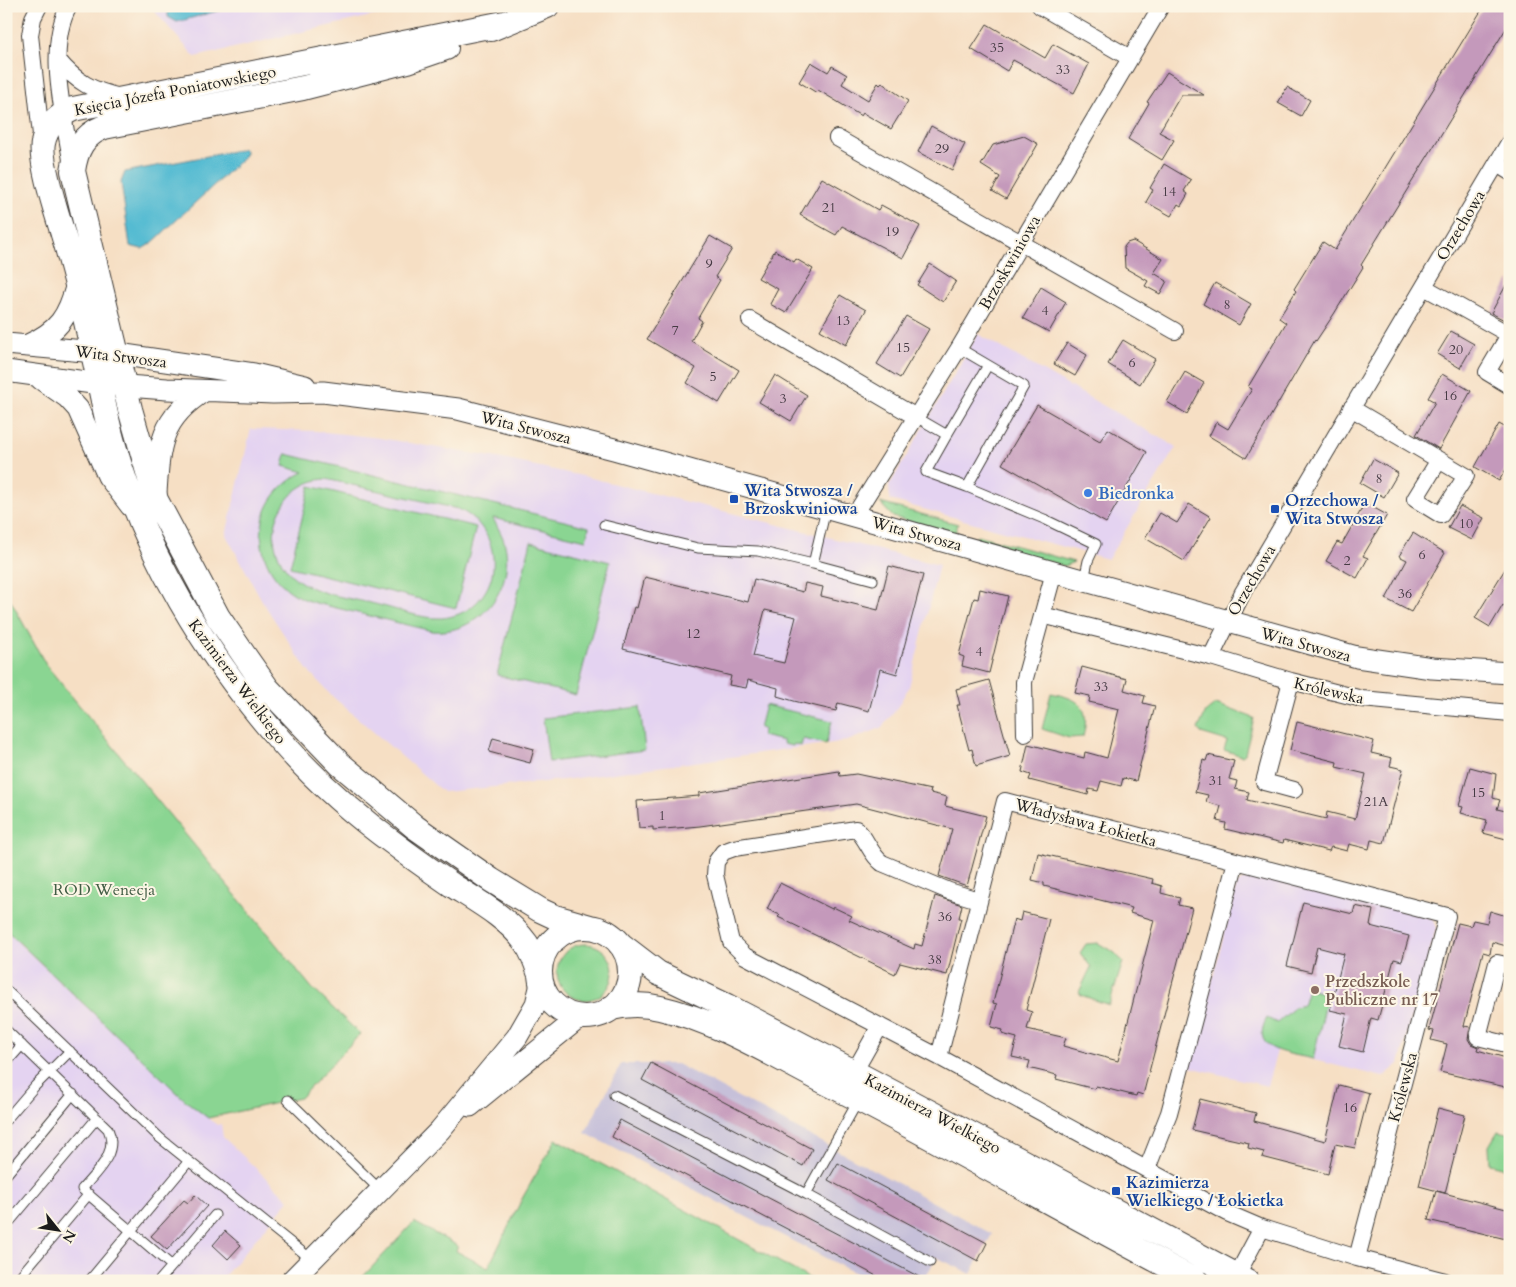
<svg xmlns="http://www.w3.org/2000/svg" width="1516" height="1287" viewBox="0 0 1516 1287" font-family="Cardo,serif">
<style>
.built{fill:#e4d3f1}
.industrial{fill:#c6c0d9}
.green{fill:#8ad592;stroke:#537857;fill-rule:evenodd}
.water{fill:#54bbd2;stroke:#386c77}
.building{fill:#c499bb;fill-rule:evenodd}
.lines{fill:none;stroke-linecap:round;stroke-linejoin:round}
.service-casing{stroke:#3d3935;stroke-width:11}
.minor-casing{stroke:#3d3935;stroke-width:18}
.tertiary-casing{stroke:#3d3935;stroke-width:23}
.secondary-casing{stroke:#3d3935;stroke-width:26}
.service{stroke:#fff;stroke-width:9}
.minor{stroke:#fff;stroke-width:16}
.tertiary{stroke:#fff;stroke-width:21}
.secondary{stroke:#fff;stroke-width:24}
.shop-dot{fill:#3f7fe0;stroke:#fcf5e5;stroke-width:2}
.transit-dot{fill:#1a4fb4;stroke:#fcf5e5;stroke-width:2}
.education-dot{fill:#8d6e63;stroke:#fcf5e5;stroke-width:2}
.labels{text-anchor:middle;stroke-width:4;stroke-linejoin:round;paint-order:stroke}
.number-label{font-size:14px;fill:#463b44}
.street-label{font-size:16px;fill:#1c1c1c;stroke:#fcf5e5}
.transit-label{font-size:16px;font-weight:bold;fill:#164399;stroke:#fcf5e5;text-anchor:start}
.shop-label{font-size:16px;font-weight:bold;fill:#366cbe;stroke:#fcf5e5;text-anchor:start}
.park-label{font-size:16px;fill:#425d45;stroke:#fcf5e5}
.education-label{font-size:16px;font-weight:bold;fill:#785e54;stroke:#fcf5e5;text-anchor:start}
</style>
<rect width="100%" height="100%" fill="#fcf5e5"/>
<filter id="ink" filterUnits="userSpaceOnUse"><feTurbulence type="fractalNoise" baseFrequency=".02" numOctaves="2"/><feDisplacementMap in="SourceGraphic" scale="10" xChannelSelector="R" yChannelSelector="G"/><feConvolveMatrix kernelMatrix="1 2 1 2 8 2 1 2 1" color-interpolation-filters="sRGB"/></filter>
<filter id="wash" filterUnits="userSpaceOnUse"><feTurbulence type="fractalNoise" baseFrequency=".0096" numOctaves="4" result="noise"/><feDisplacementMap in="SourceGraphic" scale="20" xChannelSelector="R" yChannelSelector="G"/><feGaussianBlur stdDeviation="1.12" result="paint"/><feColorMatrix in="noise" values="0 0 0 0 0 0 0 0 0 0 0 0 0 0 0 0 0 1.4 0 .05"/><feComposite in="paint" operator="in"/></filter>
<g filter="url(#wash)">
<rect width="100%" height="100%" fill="#f6dfc4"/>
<!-- built -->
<path class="built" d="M150 6H414L195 57Z
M978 334 1176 447 1108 559 890 500 889 486Z
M251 429 316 431 380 438 498 458 587 477 939 565 909 687 895 711 881 728 847 741 563 780 443 792 332 696 306 668 264 604 226 535Z
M1256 873 1432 918 1436 928 1399 1064 1383 1077 1277 1051 1267 1086 1190 1067 1237 884Z
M6 931 186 1101 217 1125 221 1124 223 1137 289 1200 220 1281H6Z"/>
<!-- industrial -->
<path class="industrial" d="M621 1064H677L992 1234 971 1274 936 1257 924 1281H870L585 1133Z"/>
<!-- green -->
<path class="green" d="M286 454 589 527 586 540 493 518C497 527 503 535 505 545 515 590 478 635 432 631L312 602C249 582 243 500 304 472L283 466ZM326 479 458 509C495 525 506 574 476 603 467 612 454 617 442 618 420 619 397 609 375 604 337 595 289 593 276 549 272 535 275 518 283 506 292 490 308 480 326 479Z
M310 486 476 527 456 608 290 567Z
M880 503 958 524 955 534 893 517Z
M977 536H981L1074 562 1064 566 974 540Z
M531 542 610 562 576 695 497 675Z
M6 592 46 665 312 988 360 1034 300 1098 208 1118 186 1101 6 930Z
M1051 693C1079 699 1091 705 1083 737L1069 738 1042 729Z
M1216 704 1254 718 1245 754 1242 756 1224 750 1227 741 1201 733 1198 729 1206 712Z
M765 705 832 721 826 744 803 739 801 746 794 744 793 746 783 744V741L762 736 763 729 759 728Z
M640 707 645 750 549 762 543 718Z
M1098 943 1115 953 1123 962 1109 1005 1081 995 1079 992 1091 967 1080 953 1086 944Z
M557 972a28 28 0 1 1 56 0a28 28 0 1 1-56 0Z
M1308 989 1328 994 1313 1059C1290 1053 1248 1052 1267 1018L1277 1023 1295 1007 1303 1005Z
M1498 1131 1510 1134V1169L1490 1164 1489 1146Z
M556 1139 814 1281H359L414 1222 458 1246 456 1251 488 1268 523 1197Z"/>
<!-- water -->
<path class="water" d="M168 6H235L177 22 168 17Z
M244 149 246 153 243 158 152 243 142 249 130 246 121 182 125 172Z"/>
<g id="blocks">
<!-- building -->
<path class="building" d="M1484 6H1501L1510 12V22L1361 265 1363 267 1334 314 1316 341 1315 340 1246 458 1209 436 1216 422 1228 429 1252 389 1248 387 1286 323 1279 318 1296 291 1294 289 1323 242 1335 250Z
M987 24 1045 58 1053 44 1089 64 1074 93 1013 60 1007 71 971 49Z
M811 62 828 72 832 66 847 75 842 84 868 100 878 83 880 85 882 83 908 101 891 129 863 113 861 116 818 90 817 93 799 82Z
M1167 72 1204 95H1181L1159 132 1174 140 1162 160 1128 139 1149 103 1147 102Z
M1287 87 1310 100 1301 116 1278 103Z
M931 126 965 144 952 170 918 152Z
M1024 136 1038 144 1006 199 992 191 1000 177 981 165 993 145Z
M1164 164 1191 180 1184 191 1188 194 1181 206 1178 204 1171 216 1146 202 1153 190 1150 188Z
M822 178 878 210 881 205 920 226 903 258 842 226 836 235 800 215Z
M710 236 732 249 715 277 720 280 698 318 702 321 691 341 739 370 719 403 687 383 696 368 647 339Z
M1133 241 1163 259 1154 273 1167 281 1160 294 1145 286 1148 281 1125 268 1124 247 1127 243Z
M775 250 794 262 796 259 813 269 786 313 770 304 778 289 758 278Z
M930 264 956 281 943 302 917 285Z
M1510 278V323L1491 313Z
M1215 283 1251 304 1239 325 1203 304Z
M1041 287 1066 302 1049 332 1023 318Z
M840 295 866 310 846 345 820 330Z
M906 316 929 329 900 378 877 364Z
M1451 331 1474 344 1460 368 1437 354Z
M1123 340 1155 359 1140 384 1108 364Z
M1067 343 1087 355 1075 376 1054 364Z
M1185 372 1204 383 1187 414 1167 402Z
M1442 374 1471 391 1439 449 1416 435 1435 402 1428 398Z
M775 375 807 395 791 421 759 402Z
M1037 405 1100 441 1108 429 1147 452 1106 523 1002 464Z
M1499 424 1510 430V462L1499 481 1475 467Z
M1373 459 1398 473 1384 497 1360 483Z
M1365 503 1387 515 1363 556 1368 558 1357 578 1326 561 1337 542 1342 544Z
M1189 504 1211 517 1184 561 1145 538 1160 513 1177 523Z
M1460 506 1484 518 1472 540 1448 528Z
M1413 533 1445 553 1411 612 1386 599 1407 560 1399 556Z
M1510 561V609L1503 605 1490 627 1475 618Z
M889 566 923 575 897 674 880 669 869 711 838 703 836 711 794 701 777 696 778 688 748 680 746 688 729 685 731 676 623 649 634 607 637 608 645 577 748 602 754 579 803 592 805 583 823 587 821 596 878 610ZM765 610 796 617 784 663 753 656Z
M980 589 1008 596 989 673 962 666 964 657 959 655 974 598 978 599Z
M1082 667 1127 679 1124 690 1145 696 1143 703 1155 706 1136 781 1123 778 1121 786 1101 781 1098 791 1089 789 1088 795 1029 780 1031 775 1022 772 1028 744 1084 758 1085 752 1107 758 1119 709 1089 702 1090 696 1075 693Z
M989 680 1010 756 976 766 972 749 969 750 957 705H960L956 689Z
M1297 722 1374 741 1371 753 1392 758 1390 766 1403 769 1384 843 1371 840 1369 849 1349 844 1347 851 1331 847 1329 851 1284 840 1283 843 1225 829 1226 823 1217 821 1221 806 1206 802 1208 795 1195 792 1203 760 1206 761 1208 755 1234 761 1229 779 1237 781 1235 789 1249 792 1247 800 1326 819 1327 812 1355 819 1366 774 1336 767 1337 762 1290 750Z
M493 738 534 749 530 763 489 752Z
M1470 767 1496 774 1493 798 1500 800 1497 809 1510 812V840L1483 833 1487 820 1461 813 1463 807 1459 806Z
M839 771 840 776 856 774 931 790 930 793 947 797 945 806 986 816 967 886 939 876 952 829 856 804 700 826 653 830V827L639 828 637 801 699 796V793Z
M1038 853 1153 879 1152 883 1162 886 1161 893 1180 898 1178 905 1192 908 1143 1095 1137 1093 1136 1096 1096 1086 1095 1089 1079 1085 1056 1079 1057 1075 1028 1068 1030 1061 1012 1057 1017 1038 1002 1034 1003 1030 991 1027 997 1004 993 1003 1014 919 1020 921 1022 912 1049 919 1026 1010 1032 1012 1027 1029 1066 1038 1063 1046 1118 1061 1154 920 1130 913 1132 908 1044 886V883L1032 880Z
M780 883 832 909 833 907 852 916 849 920 914 949 915 944 922 946 935 896 962 905 959 918H961L947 975 900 963 895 974 778 917 780 915 767 909Z
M1303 902 1353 914 1355 906 1373 910 1370 926 1409 936 1402 961 1394 959 1378 1020 1371 1018 1363 1052 1339 1046 1347 1014 1330 1010 1344 954 1317 947 1311 972 1287 966Z
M1490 911 1510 917V947L1492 942 1490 954 1483 952 1464 1026 1470 1027 1468 1039 1471 1044 1478 1047 1477 1050 1510 1059V1088L1440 1072 1447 1044 1431 1040 1434 1031 1429 1030 1458 923 1471 926 1473 920 1487 923Z
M651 1063 812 1149 803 1166 642 1080Z
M1339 1085 1369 1093 1355 1148 1335 1144 1328 1174 1262 1157 1264 1152 1248 1148 1249 1143 1192 1130 1200 1099 1256 1113 1254 1121 1325 1141Z
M1438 1108 1465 1115 1445 1193 1419 1186Z
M620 1120 927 1281H886L612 1137Z
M838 1163 987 1243 978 1261 828 1180Z
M1436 1191 1510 1210V1240L1428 1220Z
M195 1195 207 1206 167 1250 151 1236 184 1200 188 1203Z
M225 1231 241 1245 228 1259 213 1245Z"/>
</g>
</g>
<g filter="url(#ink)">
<use href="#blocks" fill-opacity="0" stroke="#3d3935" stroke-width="1"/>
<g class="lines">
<defs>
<path id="service" d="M959 348 1024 386 967 487 1044 519 1096 544 1088 561 1084 580
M916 417 947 435 926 472 967 487
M947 435 988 365
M604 525 698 548 758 551 813 564 826 509
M813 564 873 580
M6 990 160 1138 311 1259
M6 1030 108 1129C119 1153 97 1171 82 1189L172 1266 159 1281
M6 1063 22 1045
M614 1095 806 1194 858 1101
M288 1100 380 1190
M6 1120 35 1086 70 1051
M6 1175 73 1094
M806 1194 930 1262
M6 1226 97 1118
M172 1266 215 1215
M16 1281 89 1194
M89 1281 189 1161"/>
<path id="minor" d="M39 6 33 18 30 35 42 144
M69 6C45 49 65 119 72 166
M1040 6 1130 58
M58 60C76 82 93 91 121 97
M837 138 1175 331
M1497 164 1510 172
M1424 287 1510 335
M750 320 916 417
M1509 335 1487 372 1510 386
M1351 408 1466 476 1441 515 1415 499 1439 460
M854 516 959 348 1161 6
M1042 615 1211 657 1291 681 1362 699 1510 713
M1211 657 1243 592 1510 141
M1291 681 1264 782 1294 790
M1025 734 1024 682 1054 572
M978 900 949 891 882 863C869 853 867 838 856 829L734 848 723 852 716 862 715 875 731 942 745 956 939 1057 1227 1213 1262 1228
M1510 966 1497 963 1478 1037 1510 1045
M939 1057 1005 801 1447 916 1357 1258
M854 1072 880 1026
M1147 1169 1169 1113 1236 861
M1237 1275 1262 1228 1357 1258 1445 1281"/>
<path id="tertiary" d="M6 344 118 354 254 374 305 386
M28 345C59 331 68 317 77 284
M6 371 100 384 167 389 273 393 323 392 458 409 614 449 1357 657 1432 668 1510 673
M41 379 67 397 78 409 108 476 131 506
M156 493C159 445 161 418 204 391
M470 1106 575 1021 589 1016
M291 1281 440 1130 517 1037 536 1004 541 984"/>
<path id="secondary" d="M504 23 73 109C57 116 46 127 43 143 39 162 59 220 65 241 76 278 85 316 93 353 100 384 105 416 114 446 145 554 205 654 279 739 313 778 353 814 396 845 414 859 433 872 452 885 477 901 508 918 526 943 532 952 536 962 539 972
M491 29 547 6
M446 48 408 61 303 88 104 127C83 135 76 150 73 171L130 409 156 500 218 617 246 658 267 688 340 764 415 827 491 880 540 910 555 917 590 927
M540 972a45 45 0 1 1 90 0a45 45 0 1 1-90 0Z
M620 944 658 973 727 1006 854 1072 1247 1281
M611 1008C628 1004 643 1004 660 1008 718 1021 772 1055 825 1082 950 1145 1071 1216 1196 1281"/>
</defs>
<!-- service casing -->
<use href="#service" class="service-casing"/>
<!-- minor casing -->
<use href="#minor" class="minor-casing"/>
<!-- tertiary casing -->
<use href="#tertiary" class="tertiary-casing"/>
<!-- secondary casing -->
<use href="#secondary" class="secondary-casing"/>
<!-- service -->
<use href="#service" class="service"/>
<!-- minor -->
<use href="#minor" class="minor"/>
<!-- tertiary -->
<use href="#tertiary" class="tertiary"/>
<!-- secondary -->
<use href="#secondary" class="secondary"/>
</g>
</g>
<!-- markers -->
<circle class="shop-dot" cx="1088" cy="493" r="5"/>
<g class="transit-dot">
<rect x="729" y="494" width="10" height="10" rx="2.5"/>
<rect x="1270" y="504" width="10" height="10" rx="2.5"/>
<rect x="1111" y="1186" width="10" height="10" rx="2.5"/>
</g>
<circle class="education-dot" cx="1315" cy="990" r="5"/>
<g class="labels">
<!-- number labels -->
<g class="number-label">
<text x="997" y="52">35</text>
<text x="1063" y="74">33</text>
<text x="942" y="153">29</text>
<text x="1169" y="196">14</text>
<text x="829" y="212">21</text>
<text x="892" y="236">19</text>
<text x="709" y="268">9</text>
<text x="1227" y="309">8</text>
<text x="1045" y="315">4</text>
<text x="843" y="325">13</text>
<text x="675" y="335">7</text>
<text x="903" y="352">15</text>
<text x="1456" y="354">20</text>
<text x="1132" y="367">6</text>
<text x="713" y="381">5</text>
<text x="1450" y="400">16</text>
<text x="783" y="403">3</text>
<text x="1379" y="483">8</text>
<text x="1466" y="528">10</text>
<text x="1422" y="559">6</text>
<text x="1347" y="565">2</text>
<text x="1405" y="598">36</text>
<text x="693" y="638">12</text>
<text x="979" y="656">4</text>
<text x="1101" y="691">33</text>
<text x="1216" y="785">31</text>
<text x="1478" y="797">15</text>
<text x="1376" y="806">21A</text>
<text x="662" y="820">1</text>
<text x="945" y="921">36</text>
<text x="935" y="964">38</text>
<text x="1350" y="1112">16</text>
</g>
<!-- street labels -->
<g class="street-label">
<text transform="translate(175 90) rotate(-11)" y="6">Księcia Józefa Poniatowskiego</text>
<text transform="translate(1460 225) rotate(-59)" y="6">Orzechowa</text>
<text transform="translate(1009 262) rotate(-60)" y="6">Brzoskwiniowa</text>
<text transform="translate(121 356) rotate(7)" y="6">Wita Stwosza</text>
<text transform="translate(526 427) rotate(14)" y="6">Wita Stwosza</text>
<text transform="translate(917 533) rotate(15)" y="6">Wita Stwosza</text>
<text transform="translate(1251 580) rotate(-60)" y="6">Orzechowa</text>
<text transform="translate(1306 644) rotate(15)" y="6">Wita Stwosza</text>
<text transform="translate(238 681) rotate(53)" y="6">Kazimierza Wielkiego</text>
<text transform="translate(1329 690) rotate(13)" y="6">Królewska</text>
<text transform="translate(1086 822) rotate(15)" y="6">Władysława Łokietka</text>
<text transform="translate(1402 1087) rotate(-75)" y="6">Królewska</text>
<text transform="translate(933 1113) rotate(28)" y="6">Kazimierza Wielkiego</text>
</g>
<!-- transit labels -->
<g class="transit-label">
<text x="744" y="496">Wita Stwosza /<tspan x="744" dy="18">Brzoskwiniowa</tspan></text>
<text x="1285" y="506">Orzechowa /<tspan x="1285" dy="18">Wita Stwosza</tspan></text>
<text x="1126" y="1188">Kazimierza<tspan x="1126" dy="18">Wielkiego / Łokietka</tspan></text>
</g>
<!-- shop labels -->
<g class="shop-label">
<text x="1098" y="499">Biedronka</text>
</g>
<!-- park labels -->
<g class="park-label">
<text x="104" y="895">ROD Wenecja</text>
</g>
<!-- education labels -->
<g class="education-label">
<text x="1325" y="987">Przedszkole<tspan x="1325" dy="18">Publiczne nr 17</tspan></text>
</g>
</g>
<!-- margin -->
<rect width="1516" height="1287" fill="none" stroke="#fcf5e5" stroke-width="25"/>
<!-- north arrow -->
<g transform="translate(58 1230) rotate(120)" stroke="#fcf5e5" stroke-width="4" paint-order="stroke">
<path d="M0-4L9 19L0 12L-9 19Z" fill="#1c1c1c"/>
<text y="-8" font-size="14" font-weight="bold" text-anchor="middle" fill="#1c1c1c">N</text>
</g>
</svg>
